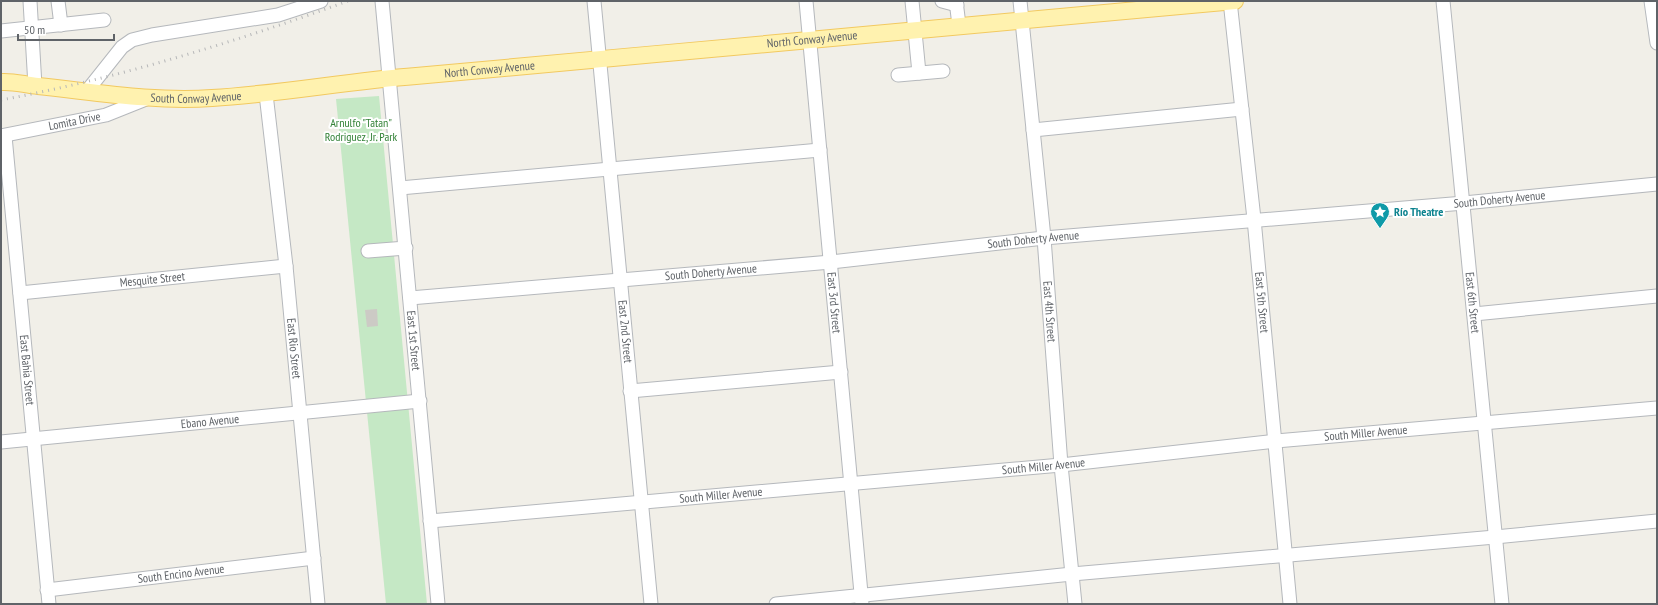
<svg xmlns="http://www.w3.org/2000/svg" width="1658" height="605" viewBox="0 0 1658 605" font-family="'PT Sans Narrow',sans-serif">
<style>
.green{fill:#c5e8c5}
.building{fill:#cccac5}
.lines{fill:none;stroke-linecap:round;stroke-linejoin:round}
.minor-casing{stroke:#b5b8bc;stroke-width:15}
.major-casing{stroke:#f2c960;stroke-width:18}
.minor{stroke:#fff;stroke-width:13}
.major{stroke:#fff2af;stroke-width:16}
.rail{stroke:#b6b7b8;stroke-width:3;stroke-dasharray:1 5;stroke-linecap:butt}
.labels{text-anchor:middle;stroke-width:4;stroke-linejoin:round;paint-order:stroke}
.street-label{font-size:12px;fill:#5f6368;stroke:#fff}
.park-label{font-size:12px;fill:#348238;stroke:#fff}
.culture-label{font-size:12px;font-weight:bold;fill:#0d838f;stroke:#fff;text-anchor:start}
</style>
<rect width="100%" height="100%" fill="#f1efe8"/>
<!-- green -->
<path class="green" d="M379 96 427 604H386L336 99Z"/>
<!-- building -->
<path class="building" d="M377 309 378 326 367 327 365 310Z"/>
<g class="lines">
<defs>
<g id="minor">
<path d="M30 1 35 86"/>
<path d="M58 1 61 25"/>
<path id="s1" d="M382 1 438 604"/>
<path id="s2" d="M594 1 651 604"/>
<path id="s3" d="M806 1 862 604"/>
<path d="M912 1 919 73"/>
<path d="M942 1 957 5"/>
<path d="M956 1 959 25"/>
<path id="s4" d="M1020 1 1044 238 1061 465 1075 604"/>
<path id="s5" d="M1230 1 1254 219 1290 604"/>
<path id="s6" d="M1443 1 1502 604"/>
<path d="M1651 1 1657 43"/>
<path d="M1 31 104 20"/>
<path d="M898 75 943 71"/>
<path d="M87 91 122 47 132 40 152 35 278 15 321 1"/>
<path id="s7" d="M266 94 286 266 318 604"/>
<path d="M1033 130 1242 109"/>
<path id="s8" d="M1 136 106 115 146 99"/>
<path id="s9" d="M5 136 49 604"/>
<path d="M400 188 820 150"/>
<path d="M368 251 406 248"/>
<path id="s10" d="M20 293 286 266"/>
<path id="s11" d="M410 298 831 262 1044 238 1464 203 1657 184"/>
<path d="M1474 314 1657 296"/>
<path d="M630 391 841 372"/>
<path id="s12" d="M1 442 420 401"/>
<path id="s13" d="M430 521 1061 465 1276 441 1657 408"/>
<path id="s14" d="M47 590 314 558"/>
<path d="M776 604 1072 574 1495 537 1657 521"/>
</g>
<g id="major">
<path id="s15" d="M1 82C14 81 25 85 38 86 96 92 153 102 212 98 280 94 348 81 416 76 689 52 961 24 1235 1"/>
</g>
</defs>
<!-- minor casing -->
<use href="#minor" class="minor-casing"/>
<!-- major casing -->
<use href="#major" class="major-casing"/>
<!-- minor -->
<use href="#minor" class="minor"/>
<!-- major -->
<use href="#major" class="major"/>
<!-- rail -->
<path class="rail" d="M1 100C119 78 235 42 348 1"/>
</g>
<!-- icons -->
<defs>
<symbol id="sight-pin" viewBox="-11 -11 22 30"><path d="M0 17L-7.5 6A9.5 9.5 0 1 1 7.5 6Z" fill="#0f9aa8" stroke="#fff"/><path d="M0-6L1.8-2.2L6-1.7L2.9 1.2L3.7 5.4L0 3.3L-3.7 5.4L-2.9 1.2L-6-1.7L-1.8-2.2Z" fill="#fff"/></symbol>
</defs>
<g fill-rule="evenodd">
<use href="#sight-pin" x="1369" y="201" width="22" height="30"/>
</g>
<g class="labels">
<!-- street labels -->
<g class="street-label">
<text dy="4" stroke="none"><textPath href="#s15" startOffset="815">North Conway Avenue</textPath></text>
<text dy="4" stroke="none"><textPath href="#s15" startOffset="491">North Conway Avenue</textPath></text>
<text dy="4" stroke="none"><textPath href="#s15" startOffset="196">South Conway Avenue</textPath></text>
<text dy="4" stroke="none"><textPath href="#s8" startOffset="75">Lomita Drive</textPath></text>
<text dy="4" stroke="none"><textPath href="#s11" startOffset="1094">South Doherty Avenue</textPath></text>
<text dy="4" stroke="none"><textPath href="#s11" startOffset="626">South Doherty Avenue</textPath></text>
<text dy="4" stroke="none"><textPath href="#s11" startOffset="302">South Doherty Avenue</textPath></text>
<text dy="4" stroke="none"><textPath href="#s10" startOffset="133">Mesquite Street</textPath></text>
<text dy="4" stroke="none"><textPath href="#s3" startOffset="303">East 3rd Street</textPath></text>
<text dy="4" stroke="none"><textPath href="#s5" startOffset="303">East 5th Street</textPath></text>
<text dy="4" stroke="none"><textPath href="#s6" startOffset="303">East 6th Street</textPath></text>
<text dy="4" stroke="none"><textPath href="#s4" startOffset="312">East 4th Street</textPath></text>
<text dy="4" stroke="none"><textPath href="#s2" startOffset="332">East 2nd Street</textPath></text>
<text dy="4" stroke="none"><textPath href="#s1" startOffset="341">East 1st Street</textPath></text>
<text dy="4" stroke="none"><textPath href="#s7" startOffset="256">East Rio Street</textPath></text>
<text dy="4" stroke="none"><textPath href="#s9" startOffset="235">East Bahia Street</textPath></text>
<text dy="4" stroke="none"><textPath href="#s12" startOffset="210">Ebano Avenue</textPath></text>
<text dy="4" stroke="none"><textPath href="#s13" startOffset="940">South Miller Avenue</textPath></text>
<text dy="4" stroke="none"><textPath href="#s13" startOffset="616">South Miller Avenue</textPath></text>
<text dy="4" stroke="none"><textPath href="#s13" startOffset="292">South Miller Avenue</textPath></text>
<text dy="4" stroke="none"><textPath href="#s14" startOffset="135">South Encino Avenue</textPath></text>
</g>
<!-- park labels -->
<g class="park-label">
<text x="361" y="127">Arnulfo "Tatan"<tspan x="361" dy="14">Rodriguez, Jr. Park</tspan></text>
</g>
<!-- culture labels -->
<g class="culture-label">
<text x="1394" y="216">Río Theatre</text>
</g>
</g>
<!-- border -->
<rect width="1658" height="605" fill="none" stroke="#5f6368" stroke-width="4"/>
<!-- scale -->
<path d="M18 34v6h96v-6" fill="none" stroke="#5f6368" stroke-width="2"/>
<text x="24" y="34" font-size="12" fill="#5f6368" stroke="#ffffff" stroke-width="3" paint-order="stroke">50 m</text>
</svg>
